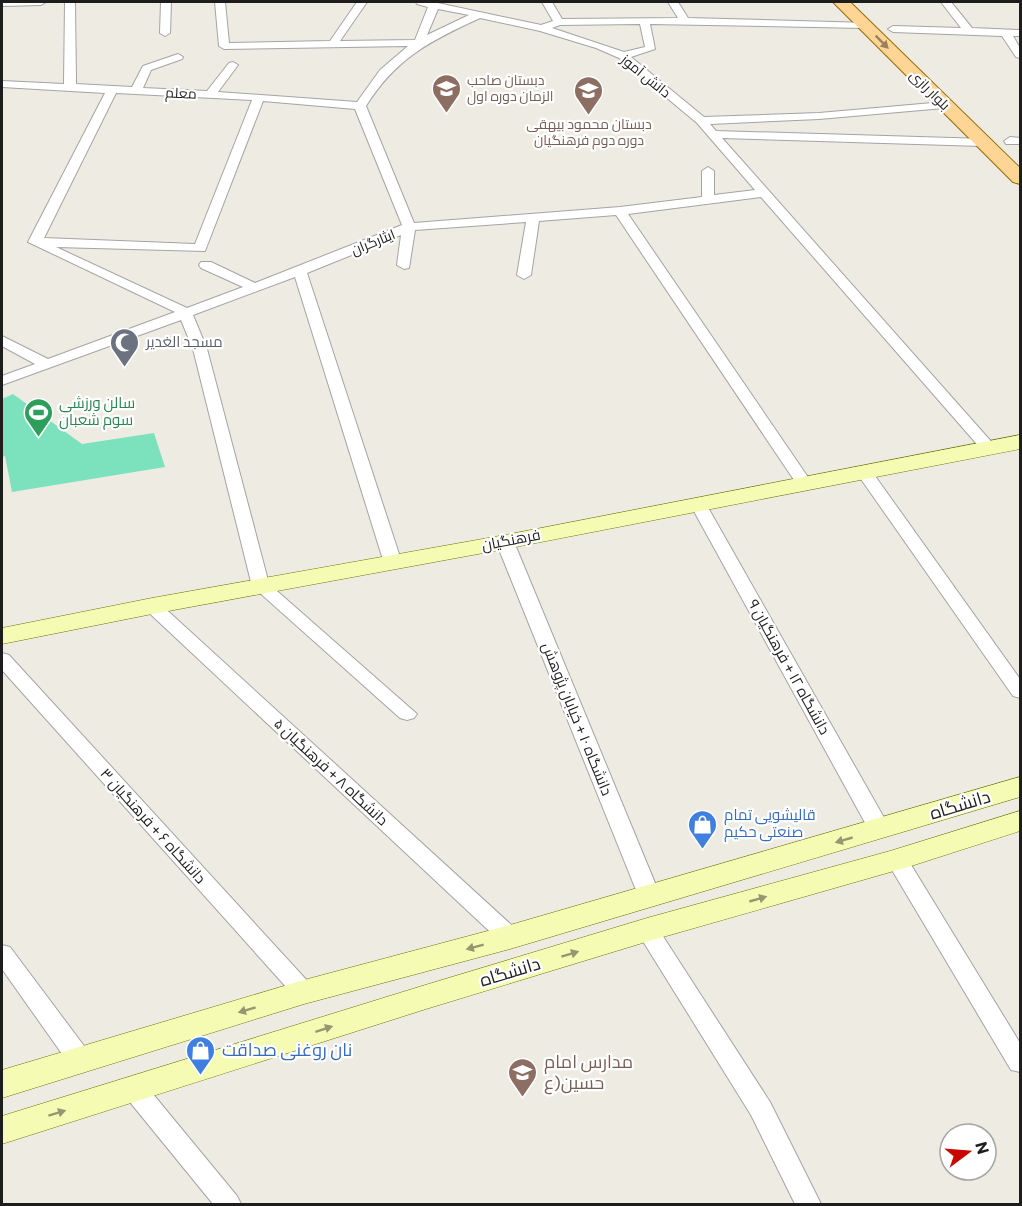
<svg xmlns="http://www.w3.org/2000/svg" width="1022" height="1206" viewBox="0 0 1022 1206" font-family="Commissioner,Cairo,sans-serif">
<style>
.pitch{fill:#7ce1bd}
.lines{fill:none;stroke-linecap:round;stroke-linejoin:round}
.street-casing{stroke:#a4a4a4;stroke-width:2}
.secondary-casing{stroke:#667601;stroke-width:1}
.primary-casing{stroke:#956800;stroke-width:2}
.street{fill:#fff;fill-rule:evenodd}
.secondary{fill:#f6fbb3;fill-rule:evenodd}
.primary{fill:#ffd596;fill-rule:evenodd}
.oneway{fill:#998260}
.oneway2{fill:#949770}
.labels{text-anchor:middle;stroke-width:4.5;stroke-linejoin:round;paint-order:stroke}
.far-street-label{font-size:14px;fill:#1d1d1d;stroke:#fff}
.far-education-label{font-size:14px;fill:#785e54;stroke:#fff;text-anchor:start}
.worship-label{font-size:15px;fill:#5b616d;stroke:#fff;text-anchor:start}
.leisure-label{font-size:15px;fill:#27864d;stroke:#fff;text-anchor:start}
.street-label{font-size:15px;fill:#1d1d1d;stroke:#fff}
.shop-label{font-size:15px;fill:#366cbe;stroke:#fff;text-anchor:start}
.near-street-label{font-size:18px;fill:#1d1d1d;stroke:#fff}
.near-shop-label{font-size:18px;fill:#366cbe;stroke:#fff;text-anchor:start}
.near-education-label{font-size:18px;fill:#785e54;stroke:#fff;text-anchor:start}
</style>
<rect width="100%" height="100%" fill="#eeebe2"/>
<!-- pitch -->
<path class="pitch" d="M13 394 82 444 154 433 165 467 12 492 5 456 2 457V399Z"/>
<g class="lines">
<defs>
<path id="street" d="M2 2H46L41 5 2 6Z
M65 2H75L76 84 132 87 143 66 178 54 183 57 182 59 151 70 143 88 207 91 229 63 233 62 238 65 218 92 357 102 380 70 408 46 224 49 219 46 215 2H225L229 43 330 41 357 2H367L340 41 415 40 428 7 417 4 416 2H433L541 25 553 21 542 2H552L562 19 678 18 668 2H678L688 18 869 23 870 25 865 28 650 24 655 49 631 57 704 117 819 113 944 102 950 105 944 108 819 119 710 124 716 131 985 139V145L981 146 722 138 996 447 994 450H982L761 197 628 214 812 483 804 488 796 483 616 215 539 221 531 275 524 279 517 275 526 222 415 230 409 268 404 269 397 265 401 235 307 273 402 563 399 567H387L384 563 295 277 193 315 207 349 269 584 417 714 414 718 407 720 400 718 252 586 193 349 181 320 2 385V376L35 364 2 346V336L48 359 175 312 28 242 105 93 2 87V81L64 84ZM438 9 469 15 427 35ZM480 18 540 31 596 48 619 58 697 123 755 190 714 195V171L708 167 702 171V197L620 207 414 223 366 106C396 58 430 41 480 18ZM640 24 645 47 624 52 552 28 560 25ZM116 93 252 100 195 244 44 238ZM263 101 355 109 402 225 255 283 211 262H201L199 265 201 268 243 287 187 308 56 247 205 251Z
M161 2H171L170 33 165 36 160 33Z
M941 2H951L972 28 1020 30V36H1013L1020 48V58L1016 57 1002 36 893 32 888 29 893 26 961 28Z
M1010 137 1020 138V144H1006L1004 141Z
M864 467 870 469 1020 679V698L1013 696 856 472Z
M698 499 706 504 891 830 887 835 880 837 873 835 869 830 690 504Z
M505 537 511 538 514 542 660 895 657 901 649 903 641 901 638 895 496 542 499 538Z
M152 601 158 602 518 931 521 937 518 943 510 945 502 943 146 610 143 606 146 602Z
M2 653 9 655 312 986 316 992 312 998 304 1001 296 998 2 670Z
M897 853 905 855 1020 1043V1072L1011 1070 886 860 889 855Z
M647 922 655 924 770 1102 821 1204H795L751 1115 636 930 639 924Z
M2 945 10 947 90 1054 93 1061 90 1068 81 1070 72 1068 2 969Z
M134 1079 143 1082 237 1196 241 1204H213L125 1096 122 1089 125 1082Z"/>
<path id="secondary" d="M1020 435V449L505 549 152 614 2 644V628L152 598 505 535Z
M1020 777V797L510 949 304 1004 2 1098V1070L304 980 510 925Z
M1020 811V831L908 867 649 941 426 1009 2 1144V1116L422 986 647 918 890 851Z"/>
<path id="primary" d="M833 2H850L1020 168V184L1013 182Z"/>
</defs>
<!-- street casing -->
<use href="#street" class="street-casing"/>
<!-- secondary casing -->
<use href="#secondary" class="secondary-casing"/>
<!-- primary casing -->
<use href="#primary" class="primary-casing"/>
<!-- street -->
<use href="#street" class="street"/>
<!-- secondary -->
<use href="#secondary" class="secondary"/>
<!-- primary -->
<use href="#primary" class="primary"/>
</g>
<!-- one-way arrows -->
<defs><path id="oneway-solid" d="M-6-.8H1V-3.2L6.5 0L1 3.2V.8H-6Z" transform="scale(1.5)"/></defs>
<use class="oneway" href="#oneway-solid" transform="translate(882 42) rotate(45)"/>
<g class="oneway2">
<use href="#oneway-solid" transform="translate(844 840) rotate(164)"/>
<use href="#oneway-solid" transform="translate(758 899) rotate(-16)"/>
<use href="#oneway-solid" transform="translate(475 947) rotate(165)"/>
<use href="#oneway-solid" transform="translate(570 954) rotate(-17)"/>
<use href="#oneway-solid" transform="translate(247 1010) rotate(163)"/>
<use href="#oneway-solid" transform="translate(324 1029) rotate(-18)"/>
<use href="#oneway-solid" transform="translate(57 1113) rotate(-17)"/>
</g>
<!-- icons -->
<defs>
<symbol id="school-pin" viewBox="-11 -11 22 30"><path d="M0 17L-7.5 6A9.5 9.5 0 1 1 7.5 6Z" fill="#8d6e63" stroke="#fff"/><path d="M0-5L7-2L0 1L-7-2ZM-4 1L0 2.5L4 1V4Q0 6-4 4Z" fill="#fff"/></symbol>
<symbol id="mosque-pin" viewBox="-11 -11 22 30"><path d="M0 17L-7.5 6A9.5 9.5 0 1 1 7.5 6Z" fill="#6b7280" stroke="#fff"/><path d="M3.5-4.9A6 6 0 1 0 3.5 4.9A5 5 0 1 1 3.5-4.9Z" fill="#fff"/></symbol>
<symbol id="stadium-pin" viewBox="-11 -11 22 30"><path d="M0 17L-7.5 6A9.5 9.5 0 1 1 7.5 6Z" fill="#2e9e5b" stroke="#fff"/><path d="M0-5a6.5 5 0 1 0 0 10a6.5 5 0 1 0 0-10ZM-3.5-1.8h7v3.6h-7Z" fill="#fff"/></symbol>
<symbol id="shop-pin" viewBox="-11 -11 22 30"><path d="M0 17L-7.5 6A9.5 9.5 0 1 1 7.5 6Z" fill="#3f7fe0" stroke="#fff"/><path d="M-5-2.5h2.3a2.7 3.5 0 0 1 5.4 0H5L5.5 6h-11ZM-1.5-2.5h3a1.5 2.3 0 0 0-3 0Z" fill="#fff"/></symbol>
</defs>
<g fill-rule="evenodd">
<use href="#school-pin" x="430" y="72" width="33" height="45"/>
<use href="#school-pin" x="572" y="74" width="33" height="45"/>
<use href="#mosque-pin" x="108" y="326" width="33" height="45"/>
<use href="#stadium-pin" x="22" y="396" width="33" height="45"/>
<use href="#shop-pin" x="686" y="808" width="33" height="45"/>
<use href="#shop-pin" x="184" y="1034" width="33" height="45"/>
<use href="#school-pin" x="506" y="1056" width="33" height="45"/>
</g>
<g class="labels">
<!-- far-street labels -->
<g class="far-street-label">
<text transform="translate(646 76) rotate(39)" y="5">دانش آموز</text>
<text transform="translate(930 90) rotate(45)" y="5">بلوار رازی</text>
<text transform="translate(181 93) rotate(3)" y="5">معلم</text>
<text transform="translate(373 242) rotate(-22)" y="5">ایثارگران</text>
</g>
<!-- far-education labels -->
<g class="far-education-label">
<text x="467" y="85">دبستان صاحب<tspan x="467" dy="16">الزمان دوره اول</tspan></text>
<text x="589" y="129" text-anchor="middle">دبستان محمود بیهقی<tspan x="589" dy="16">دوره دوم فرهنگیان</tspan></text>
</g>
<!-- worship labels -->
<g class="worship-label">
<text x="146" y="347">مسجد الغدیر</text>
</g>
<!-- leisure labels -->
<g class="leisure-label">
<text x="59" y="408">سالن ورزشی<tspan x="59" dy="17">سوم شعبان</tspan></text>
</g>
<!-- street labels -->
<g class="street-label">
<text transform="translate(511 540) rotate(-11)" y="5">فرهنگیان</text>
<text transform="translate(789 667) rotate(61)" y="5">دانشگاه ۱۲ + فرهنگیان ۹</text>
<text transform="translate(577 719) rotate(68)" y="5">دانشگاه ۱۰ + خیابان پژوهش</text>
<text transform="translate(331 772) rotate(43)" y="5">دانشگاه ۸ + فرهنگیان ۵</text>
<text transform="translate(153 826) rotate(48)" y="5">دانشگاه ۶ + فرهنگیان ۳</text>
</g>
<!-- shop labels -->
<g class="shop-label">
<text x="724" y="820">قالیشویی تمام<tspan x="724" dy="17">صنعتی حکیم</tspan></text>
</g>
<!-- near-street labels -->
<g class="near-street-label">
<text transform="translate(960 805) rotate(-17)" y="6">دانشگاه</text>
<text transform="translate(510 972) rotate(-17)" y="6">دانشگاه</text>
</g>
<!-- near-shop labels -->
<g class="near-shop-label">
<text x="222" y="1056">نان روغنی صداقت</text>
</g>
<!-- near-education labels -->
<g class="near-education-label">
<text x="544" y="1068">مدارس امام<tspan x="544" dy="21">حسین(ع</tspan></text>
</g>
</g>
<!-- border -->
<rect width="1022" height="1206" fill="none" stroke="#1d1d1d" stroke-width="6"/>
<!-- north arrow -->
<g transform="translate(968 1152) rotate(74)"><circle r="28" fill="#ffffff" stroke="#a5a5a5" stroke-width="1.5"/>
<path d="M0-4.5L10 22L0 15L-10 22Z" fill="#c90600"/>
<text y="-9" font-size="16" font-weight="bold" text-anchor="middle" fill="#1d1d1d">N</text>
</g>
</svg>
